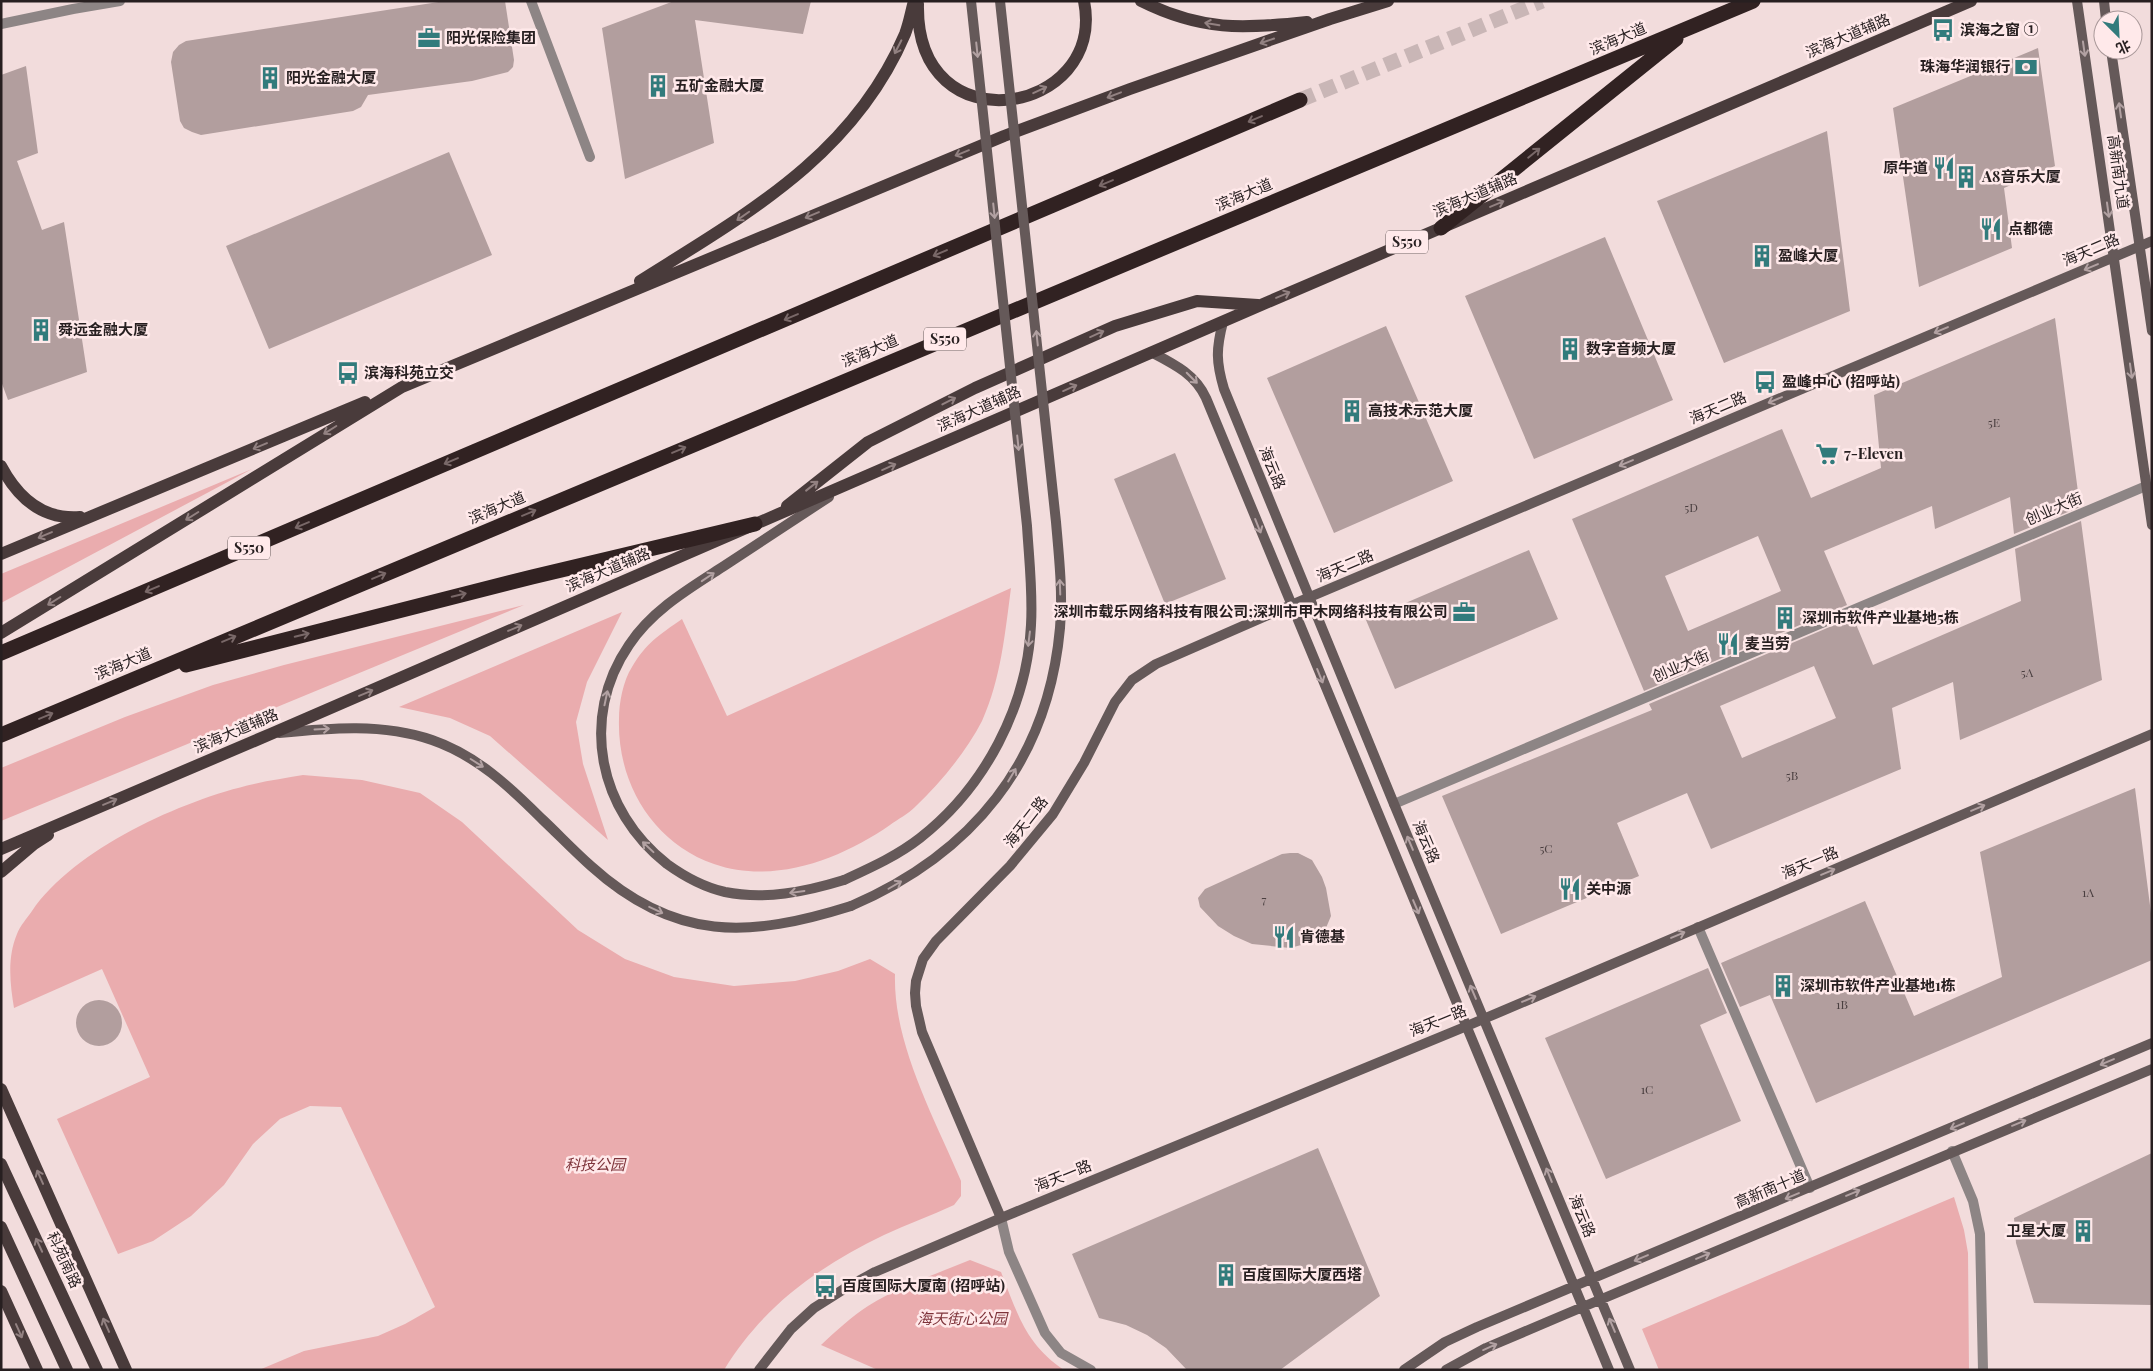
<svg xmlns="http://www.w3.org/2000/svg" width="2153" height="1371" viewBox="0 0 2153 1371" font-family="'Playfair Display','Noto Sans SC',serif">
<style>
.green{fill:#eaacae}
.building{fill:#b29e9e;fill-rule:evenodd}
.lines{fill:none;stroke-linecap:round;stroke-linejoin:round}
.highway-tunnel{stroke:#c9b6b6;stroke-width:15;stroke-dasharray:15 8;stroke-linecap:butt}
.street{stroke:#8d8585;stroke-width:10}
.secondary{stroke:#655959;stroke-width:10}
.primary{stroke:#493b3b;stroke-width:12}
.highway{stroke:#312222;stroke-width:15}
.secondary-bridge{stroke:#655959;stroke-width:10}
.oneway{stroke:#928181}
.oneway2{stroke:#b2a1a2}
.oneway3{stroke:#796868}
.labels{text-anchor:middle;stroke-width:5;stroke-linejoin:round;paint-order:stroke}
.number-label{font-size:12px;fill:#4a3f40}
.shield{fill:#ffe9ea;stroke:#685c5d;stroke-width:1}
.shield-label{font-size:14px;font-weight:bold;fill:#271f20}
.poi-label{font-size:15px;font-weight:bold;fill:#271f20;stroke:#ffe9ea;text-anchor:start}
.street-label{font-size:15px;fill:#271f20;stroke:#ffe9ea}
.park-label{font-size:15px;font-style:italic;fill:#7e333a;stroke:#ffe9ea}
</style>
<rect width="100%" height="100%" fill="#f2dcdc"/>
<!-- green -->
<path class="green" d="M252 469 1 603V574Z
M1011 588C1005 633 1001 679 982 721 966 752 941 782 915 807 908 814 898 819 890 825 841 859 774 885 714 864 653 843 617 783 619 719 619 703 623 681 632 667 646 643 659 635 682 619L727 716Z
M524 605 1 821V768L125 717 213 685 284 665Z
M622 612 587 682 576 722 583 764 608 840 490 736 450 718 399 707Z
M303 775 362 780 420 793 462 822 578 930 625 959 674 977 734 986 795 981 838 971 870 959 895 974C893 1044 934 1117 961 1181V1196L954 1205C931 1216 907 1224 884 1235 818 1267 763 1306 724 1370H259L304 1351 378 1336 405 1324 435 1307 341 1107 310 1106 280 1119 253 1144 224 1185 191 1216 153 1241 118 1254 57 1119 150 1077 102 969 14 1008C10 983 7 958 17 934 20 926 27 918 32 911 74 849 182 800 254 784 270 780 287 778 303 775Z
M1954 1197 1964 1230 1968 1253 1969 1370H1659L1642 1329Z
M970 1260 1001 1272C1017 1313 1026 1345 1064 1370H878L821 1345C836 1331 851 1317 868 1306 900 1286 936 1274 970 1260Z"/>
<!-- building -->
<path class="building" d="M445 1H505L514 60 513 67 508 72 472 81 368 95 361 107 353 111 201 135 192 132 184 128 180 121 171 62 173 52 179 45 186 41Z
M674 1H811L803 34 695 20 714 143 625 179 602 28Z
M2038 48 2055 166 2004 188 2012 248 1919 287 1893 108Z
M26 66 38 153 17 161 42 230 64 222 87 372 8 400 1 381V75Z
M1827 131 1850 311 1724 363 1657 201Z
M449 152 492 255 269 349 226 246Z
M1605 237 1673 400 1534 459 1465 296Z
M2055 318 2080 507 2014 534 2010 497 1935 529 1932 506 1824 551 1847 605 1644 691 1572 519 1782 429 1811 498 1881 468 1874 395ZM1758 536 1781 591 1688 631 1665 576Z
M1386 326 1453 481 1334 533 1267 378Z
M1175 453 1226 579 1165 604 1114 479Z
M2081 521 2102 680 1960 740 1953 682 1892 708 1901 769 1711 849 1687 793 1617 823 1639 876 1501 934 1442 796 1652 710 1649 704 1853 617 1873 665 2021 601 2015 549ZM1814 666 1836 718 1742 758 1720 706Z
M1529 550 1558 619 1395 689 1366 620Z
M2135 788 2152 921V960L1816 1103 1770 995 1740 1007 1721 963 1865 901 1914 1016 2002 977 1980 852Z
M1290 853H1298L1312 860 1322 877 1326 888 1331 916 1323 935 1316 941 1290 948 1252 944 1234 936 1218 926 1200 907 1198 898 1205 889 1282 854Z
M1708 968 1727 1013 1700 1025 1741 1121 1606 1179 1545 1038Z
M76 1023a23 23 0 1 1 46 0a23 23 0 1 1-46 0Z
M1318 1148 1380 1296 1280 1370H1187L1166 1348 1147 1335 1126 1325 1099 1318 1072 1254Z
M2152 1153V1305L2034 1303 2016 1243 2014 1218Z"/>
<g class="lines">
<!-- highway-tunnel -->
<path class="highway-tunnel" d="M1300 100 1542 1"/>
<!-- street -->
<path class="street" d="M531 1 590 157
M1 24 73 9 120 1
M1394 804 2146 486
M1698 927 1810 1188
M1952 1151 1973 1201 1980 1234 1983 1370
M1001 1218 1009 1252 1045 1333 1061 1353 1091 1370"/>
<!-- secondary -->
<path class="secondary" d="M2077 1 2152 525
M2104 1 2106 20
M2111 50 2152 331
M1223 322C1216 349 1216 362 1224 389L1394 804 1630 1370
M1151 352C1174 364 1195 374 1206 398L1609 1370
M829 497C794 520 759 543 724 566 690 588 652 610 629 645 579 718 599 811 667 864 685 877 703 887 725 892 765 900 805 892 844 880
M279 733C330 728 383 723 432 740 476 755 510 787 542 819 558 834 574 851 591 866 675 942 749 938 851 906
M1001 1218 922 1032 916 1006 915 993 916 981 923 959 936 941 1010 866 1053 814 1084 763 1115 702 1132 680 1156 664 1291 605 2152 241
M759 1370 791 1329 814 1308 844 1289 875 1272 1001 1218 1467 1026 2152 734
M1404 1370 1445 1342 1477 1327 2152 1043
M1446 1370 1486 1348 1566 1314 2152 1069"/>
<!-- primary -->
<path class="primary" d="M1141 1C1201 31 1243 29 1307 22
M918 4C915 149 1107 115 1084 1
M640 281C746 214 853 156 905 34 909 24 911 12 914 1
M1 466C18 498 43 520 80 517
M787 506 868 442 975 388 1115 326 1197 301 1258 305
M1 554 365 402
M1 633 402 387 1004 136 1130 89 1330 19 1388 1
M1 849 273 733 1261 305 1971 1
M1 872 34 844 48 835
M1 1089 126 1370
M1 1164 97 1370
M1 1227 67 1370
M1 1291 37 1370"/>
<!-- highway -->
<path class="highway" d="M1441 228 1676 39
M1 653 1300 100
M186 665 532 577 755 524
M1 735 1753 1"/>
<!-- secondary-bridge -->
<path class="secondary-bridge" d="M844 880C870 868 897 856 920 838 985 787 1027 707 1031 625 1033 592 1029 559 1027 526L971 1
M851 906C972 854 1048 762 1060 628 1063 592 1059 557 1056 522L1000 1"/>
</g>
<!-- one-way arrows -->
<defs><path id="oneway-shaft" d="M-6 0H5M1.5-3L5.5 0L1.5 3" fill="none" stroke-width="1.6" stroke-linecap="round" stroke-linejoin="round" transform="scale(1.25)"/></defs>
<g class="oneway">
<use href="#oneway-shaft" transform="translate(1212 24) rotate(-171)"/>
<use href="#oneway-shaft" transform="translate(1267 41) rotate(161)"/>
<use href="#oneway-shaft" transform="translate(898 47) rotate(117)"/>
<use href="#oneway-shaft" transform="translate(1040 90) rotate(-25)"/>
<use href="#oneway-shaft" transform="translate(1114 95) rotate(159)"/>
<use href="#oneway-shaft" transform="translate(962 153) rotate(158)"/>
<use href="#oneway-shaft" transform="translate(1497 204) rotate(-23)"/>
<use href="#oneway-shaft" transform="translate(812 215) rotate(157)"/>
<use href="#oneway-shaft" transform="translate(743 216) rotate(145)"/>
<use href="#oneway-shaft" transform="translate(1283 295) rotate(-23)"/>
<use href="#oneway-shaft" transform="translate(1097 334) rotate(-24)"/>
<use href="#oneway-shaft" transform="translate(1070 388) rotate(-24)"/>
<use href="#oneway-shaft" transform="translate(949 401) rotate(-27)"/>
<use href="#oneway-shaft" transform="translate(330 430) rotate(148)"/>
<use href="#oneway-shaft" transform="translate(260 446) rotate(157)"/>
<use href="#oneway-shaft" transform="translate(889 467) rotate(-24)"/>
<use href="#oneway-shaft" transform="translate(812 486) rotate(-38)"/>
<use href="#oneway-shaft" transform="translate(192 516) rotate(148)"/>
<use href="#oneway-shaft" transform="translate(45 535) rotate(157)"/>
<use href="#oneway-shaft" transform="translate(54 601) rotate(148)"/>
<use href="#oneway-shaft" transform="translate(515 628) rotate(-23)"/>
<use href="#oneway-shaft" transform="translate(366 693) rotate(-23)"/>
<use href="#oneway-shaft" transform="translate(110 802) rotate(-23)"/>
<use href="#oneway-shaft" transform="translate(40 1177) rotate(-114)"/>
<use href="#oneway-shaft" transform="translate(39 1245) rotate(-115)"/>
<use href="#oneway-shaft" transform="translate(106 1325) rotate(-114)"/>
<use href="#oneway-shaft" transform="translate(19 1331) rotate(66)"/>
</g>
<g class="oneway2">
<use href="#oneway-shaft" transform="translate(2084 49) rotate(82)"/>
<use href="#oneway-shaft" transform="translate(977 50) rotate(84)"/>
<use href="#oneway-shaft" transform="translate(2120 110) rotate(-98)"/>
<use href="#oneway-shaft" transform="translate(2108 210) rotate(82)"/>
<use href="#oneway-shaft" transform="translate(994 211) rotate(84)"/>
<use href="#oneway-shaft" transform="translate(2091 267) rotate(157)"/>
<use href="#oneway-shaft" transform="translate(1941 330) rotate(157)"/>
<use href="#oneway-shaft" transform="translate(1037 338) rotate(-96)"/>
<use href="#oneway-shaft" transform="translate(2131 371) rotate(82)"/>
<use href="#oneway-shaft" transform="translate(1192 378) rotate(45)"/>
<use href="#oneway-shaft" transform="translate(1775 400) rotate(157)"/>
<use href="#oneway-shaft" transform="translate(1018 443) rotate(84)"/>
<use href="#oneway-shaft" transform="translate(1626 463) rotate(157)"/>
<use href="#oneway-shaft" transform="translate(1258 526) rotate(68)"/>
<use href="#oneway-shaft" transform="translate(708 577) rotate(-34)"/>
<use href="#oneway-shaft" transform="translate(1060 587) rotate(-92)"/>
<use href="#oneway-shaft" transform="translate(1029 639) rotate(97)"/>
<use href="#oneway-shaft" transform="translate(1320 676) rotate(68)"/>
<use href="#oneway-shaft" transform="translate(606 698) rotate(-78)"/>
<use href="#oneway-shaft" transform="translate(322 729) rotate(-3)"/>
<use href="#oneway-shaft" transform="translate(477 763) rotate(32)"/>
<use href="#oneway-shaft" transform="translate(1012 775) rotate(-59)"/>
<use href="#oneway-shaft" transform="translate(1978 808) rotate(-23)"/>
<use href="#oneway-shaft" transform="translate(1410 843) rotate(-113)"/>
<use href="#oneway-shaft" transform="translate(648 847) rotate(-137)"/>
<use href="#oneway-shaft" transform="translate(1828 872) rotate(-23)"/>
<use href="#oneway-shaft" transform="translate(895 885) rotate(-30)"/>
<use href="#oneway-shaft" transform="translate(797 892) rotate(172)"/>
<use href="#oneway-shaft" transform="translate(1416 907) rotate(67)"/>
<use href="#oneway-shaft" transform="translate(656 910) rotate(25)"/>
<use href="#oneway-shaft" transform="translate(1678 935) rotate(-23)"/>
<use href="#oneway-shaft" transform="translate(1473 992) rotate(-113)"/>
<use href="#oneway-shaft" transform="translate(1529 999) rotate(-23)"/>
<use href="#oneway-shaft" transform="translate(2107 1062) rotate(157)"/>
<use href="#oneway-shaft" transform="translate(2019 1123) rotate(-22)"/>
<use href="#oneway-shaft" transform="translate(1957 1126) rotate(157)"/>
<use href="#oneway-shaft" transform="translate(1549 1175) rotate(-112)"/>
<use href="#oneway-shaft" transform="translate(1853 1193) rotate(-23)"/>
<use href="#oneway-shaft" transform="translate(1792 1196) rotate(157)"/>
<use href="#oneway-shaft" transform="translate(1703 1256) rotate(-23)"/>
<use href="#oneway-shaft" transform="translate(1641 1258) rotate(157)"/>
<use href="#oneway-shaft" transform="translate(1612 1325) rotate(-113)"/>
<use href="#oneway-shaft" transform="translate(1490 1347) rotate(-24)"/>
</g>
<g class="oneway3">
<use href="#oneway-shaft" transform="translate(1255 119) rotate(157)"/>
<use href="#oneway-shaft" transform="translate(1534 153) rotate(-39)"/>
<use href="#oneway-shaft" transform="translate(1106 183) rotate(157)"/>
<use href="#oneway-shaft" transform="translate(940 253) rotate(157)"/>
<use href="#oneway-shaft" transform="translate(791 317) rotate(157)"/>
<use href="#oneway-shaft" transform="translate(679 450) rotate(-23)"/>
<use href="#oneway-shaft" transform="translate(451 461) rotate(157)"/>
<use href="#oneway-shaft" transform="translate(529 513) rotate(-23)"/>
<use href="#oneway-shaft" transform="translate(302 525) rotate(157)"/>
<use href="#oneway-shaft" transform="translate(379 576) rotate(-23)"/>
<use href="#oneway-shaft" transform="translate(152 589) rotate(157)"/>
<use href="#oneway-shaft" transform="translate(459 595) rotate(-14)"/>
<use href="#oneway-shaft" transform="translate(302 635) rotate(-14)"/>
<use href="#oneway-shaft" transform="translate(229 639) rotate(-23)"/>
<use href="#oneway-shaft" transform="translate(46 716) rotate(-23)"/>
</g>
<!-- icons -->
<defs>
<symbol id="bus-bare" viewBox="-9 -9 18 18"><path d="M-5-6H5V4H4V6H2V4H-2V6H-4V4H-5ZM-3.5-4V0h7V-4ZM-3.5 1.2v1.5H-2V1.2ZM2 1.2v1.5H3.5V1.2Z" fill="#327b7c" stroke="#ffe9ea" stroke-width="2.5" paint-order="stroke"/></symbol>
<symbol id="office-bare" viewBox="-9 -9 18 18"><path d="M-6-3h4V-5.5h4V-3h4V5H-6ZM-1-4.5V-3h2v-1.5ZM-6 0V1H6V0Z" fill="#327b7c" stroke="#ffe9ea" stroke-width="2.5" paint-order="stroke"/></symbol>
<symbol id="bank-bare" viewBox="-9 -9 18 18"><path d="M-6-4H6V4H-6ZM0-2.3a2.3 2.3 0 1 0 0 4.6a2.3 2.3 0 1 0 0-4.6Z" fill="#327b7c" stroke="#ffe9ea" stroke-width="2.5" paint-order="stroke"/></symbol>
<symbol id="building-bare" viewBox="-9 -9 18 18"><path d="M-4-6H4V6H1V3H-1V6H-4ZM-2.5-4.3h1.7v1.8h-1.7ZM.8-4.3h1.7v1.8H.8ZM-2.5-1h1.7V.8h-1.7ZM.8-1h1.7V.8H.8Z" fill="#327b7c" stroke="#ffe9ea" stroke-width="2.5" paint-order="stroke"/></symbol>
<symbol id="restaurant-bare" viewBox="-9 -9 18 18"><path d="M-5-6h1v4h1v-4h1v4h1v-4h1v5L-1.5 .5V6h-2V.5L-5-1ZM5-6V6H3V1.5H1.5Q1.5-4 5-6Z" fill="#327b7c" stroke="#ffe9ea" stroke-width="2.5" paint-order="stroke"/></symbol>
<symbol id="supermarket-bare" viewBox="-9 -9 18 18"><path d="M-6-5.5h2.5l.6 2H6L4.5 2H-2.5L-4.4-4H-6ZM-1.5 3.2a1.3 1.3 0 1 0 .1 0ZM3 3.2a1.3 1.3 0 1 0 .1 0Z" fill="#327b7c" stroke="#ffe9ea" stroke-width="2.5" paint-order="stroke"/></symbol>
</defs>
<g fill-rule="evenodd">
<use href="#bus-bare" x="1927" y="14" width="32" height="32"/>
<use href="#office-bare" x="413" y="22" width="32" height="32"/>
<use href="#bank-bare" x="2010" y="51" width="32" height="32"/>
<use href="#building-bare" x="254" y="62" width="32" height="32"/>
<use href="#building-bare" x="642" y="70" width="32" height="32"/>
<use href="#restaurant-bare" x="1928" y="152" width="32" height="32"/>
<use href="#building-bare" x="1950" y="161" width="32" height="32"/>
<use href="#restaurant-bare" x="1975" y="213" width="32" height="32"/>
<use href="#building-bare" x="1746" y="240" width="32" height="32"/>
<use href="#building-bare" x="25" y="314" width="32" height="32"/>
<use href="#building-bare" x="1554" y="333" width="32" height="32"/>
<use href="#bus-bare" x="332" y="357" width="32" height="32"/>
<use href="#bus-bare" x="1749" y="366" width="32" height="32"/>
<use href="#building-bare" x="1336" y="395" width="32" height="32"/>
<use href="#supermarket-bare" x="1811" y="438" width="32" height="32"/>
<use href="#office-bare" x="1448" y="596" width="32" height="32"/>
<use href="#building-bare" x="1769" y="602" width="32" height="32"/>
<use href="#restaurant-bare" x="1712" y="628" width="32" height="32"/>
<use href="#restaurant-bare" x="1554" y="873" width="32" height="32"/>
<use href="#restaurant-bare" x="1268" y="921" width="32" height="32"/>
<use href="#building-bare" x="1767" y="970" width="32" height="32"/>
<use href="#building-bare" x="2067" y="1215" width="32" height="32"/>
<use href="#building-bare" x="1210" y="1259" width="32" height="32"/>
<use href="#bus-bare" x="809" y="1270" width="32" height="32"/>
</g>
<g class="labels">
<!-- number labels -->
<g class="number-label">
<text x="1994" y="427">5E</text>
<text x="1691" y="512">5D</text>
<text x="2027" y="677">5A</text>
<text x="1792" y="780">5B</text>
<text x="1546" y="853">5C</text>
<text x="2088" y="897">1A</text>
<text x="1264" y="904">7</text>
<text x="1842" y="1009">1B</text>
<text x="1647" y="1094">1C</text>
</g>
<!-- shield labels -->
<g class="shield">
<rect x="1386" y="230.5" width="42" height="23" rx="4"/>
<rect x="924" y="327.5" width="42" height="23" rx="4"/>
<rect x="228" y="536.5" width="42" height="23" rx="4"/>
</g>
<g class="shield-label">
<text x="1407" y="247">S550</text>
<text x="945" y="344">S550</text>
<text x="249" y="553">S550</text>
</g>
<!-- poi labels -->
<g class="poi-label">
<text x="1960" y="35">滨海之窗 ①</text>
<text x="446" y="43">阳光保险集团</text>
<text x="2010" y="72" text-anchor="end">珠海华润银行</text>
<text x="286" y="83">阳光金融大厦</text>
<text x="674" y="91">五矿金融大厦</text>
<text x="1928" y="173" text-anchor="end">原牛道</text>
<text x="1982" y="182">A8音乐大厦</text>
<text x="2008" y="234">点都德</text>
<text x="1778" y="261">盈峰大厦</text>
<text x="58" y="335">舜远金融大厦</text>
<text x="1586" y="354">数字音频大厦</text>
<text x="364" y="378">滨海科苑立交</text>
<text x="1782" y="387">盈峰中心 (招呼站)</text>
<text x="1368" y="416">高技术示范大厦</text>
<text x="1844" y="459">7-Eleven</text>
<text x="1448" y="617" text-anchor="end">深圳市载乐网络科技有限公司;深圳市甲木网络科技有限公司</text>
<text x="1802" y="623">深圳市软件产业基地5栋</text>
<text x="1745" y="649">麦当劳</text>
<text x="1586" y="894">关中源</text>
<text x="1300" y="942">肯德基</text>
<text x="1800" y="991">深圳市软件产业基地1栋</text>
<text x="2066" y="1236" text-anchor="end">卫星大厦</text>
<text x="1242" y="1280">百度国际大厦西塔</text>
<text x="842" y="1291">百度国际大厦南 (招呼站)</text>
</g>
<!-- street labels -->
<g class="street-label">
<text transform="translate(1848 36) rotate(-23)" y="5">滨海大道辅路</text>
<text transform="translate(1618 39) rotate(-23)" y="5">滨海大道</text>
<text transform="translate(2118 172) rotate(82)" y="5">高新南九道</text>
<text transform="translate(1244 195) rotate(-23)" y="5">滨海大道</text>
<text transform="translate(1475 195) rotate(-23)" y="5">滨海大道辅路</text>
<text transform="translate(2091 250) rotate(-23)" y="5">海天二路</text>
<text transform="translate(870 351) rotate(-23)" y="5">滨海大道</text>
<text transform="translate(1718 408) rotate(-23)" y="5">海天二路</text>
<text transform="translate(979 409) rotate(-24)" y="5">滨海大道辅路</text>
<text transform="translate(1272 468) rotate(68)" y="5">海云路</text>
<text transform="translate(497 508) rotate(-23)" y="5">滨海大道</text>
<text transform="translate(2054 509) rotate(-23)" y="5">创业大街</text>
<text transform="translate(1345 566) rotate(-23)" y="5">海天二路</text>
<text transform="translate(608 570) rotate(-23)" y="5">滨海大道辅路</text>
<text transform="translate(123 664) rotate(-23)" y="5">滨海大道</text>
<text transform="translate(1681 666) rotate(-23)" y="5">创业大街</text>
<text transform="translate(236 731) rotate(-23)" y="5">滨海大道辅路</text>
<text transform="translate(1026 822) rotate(-52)" y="5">海天二路</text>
<text transform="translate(1426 842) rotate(67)" y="5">海云路</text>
<text transform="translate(1810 863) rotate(-23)" y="5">海天一路</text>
<text transform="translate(1438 1021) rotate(-22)" y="5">海天一路</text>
<text transform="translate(1063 1176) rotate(-22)" y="5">海天一路</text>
<text transform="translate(1770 1189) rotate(-23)" y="5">高新南十道</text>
<text transform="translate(1582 1216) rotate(68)" y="5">海云路</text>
<text transform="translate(64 1260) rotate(65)" y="5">科苑南路</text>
</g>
<!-- park labels -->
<g class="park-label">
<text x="595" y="1170">科技公园</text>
<text x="962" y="1324">海天街心公园</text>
</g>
</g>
<!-- border -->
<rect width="2153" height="1371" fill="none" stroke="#271f20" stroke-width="5"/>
<!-- north arrow -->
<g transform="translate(2118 35) rotate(156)"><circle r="24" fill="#ffe9ea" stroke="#a99899"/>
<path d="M0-4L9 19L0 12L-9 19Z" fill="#327b7c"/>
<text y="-8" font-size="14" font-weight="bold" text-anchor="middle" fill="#271f20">北</text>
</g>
</svg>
